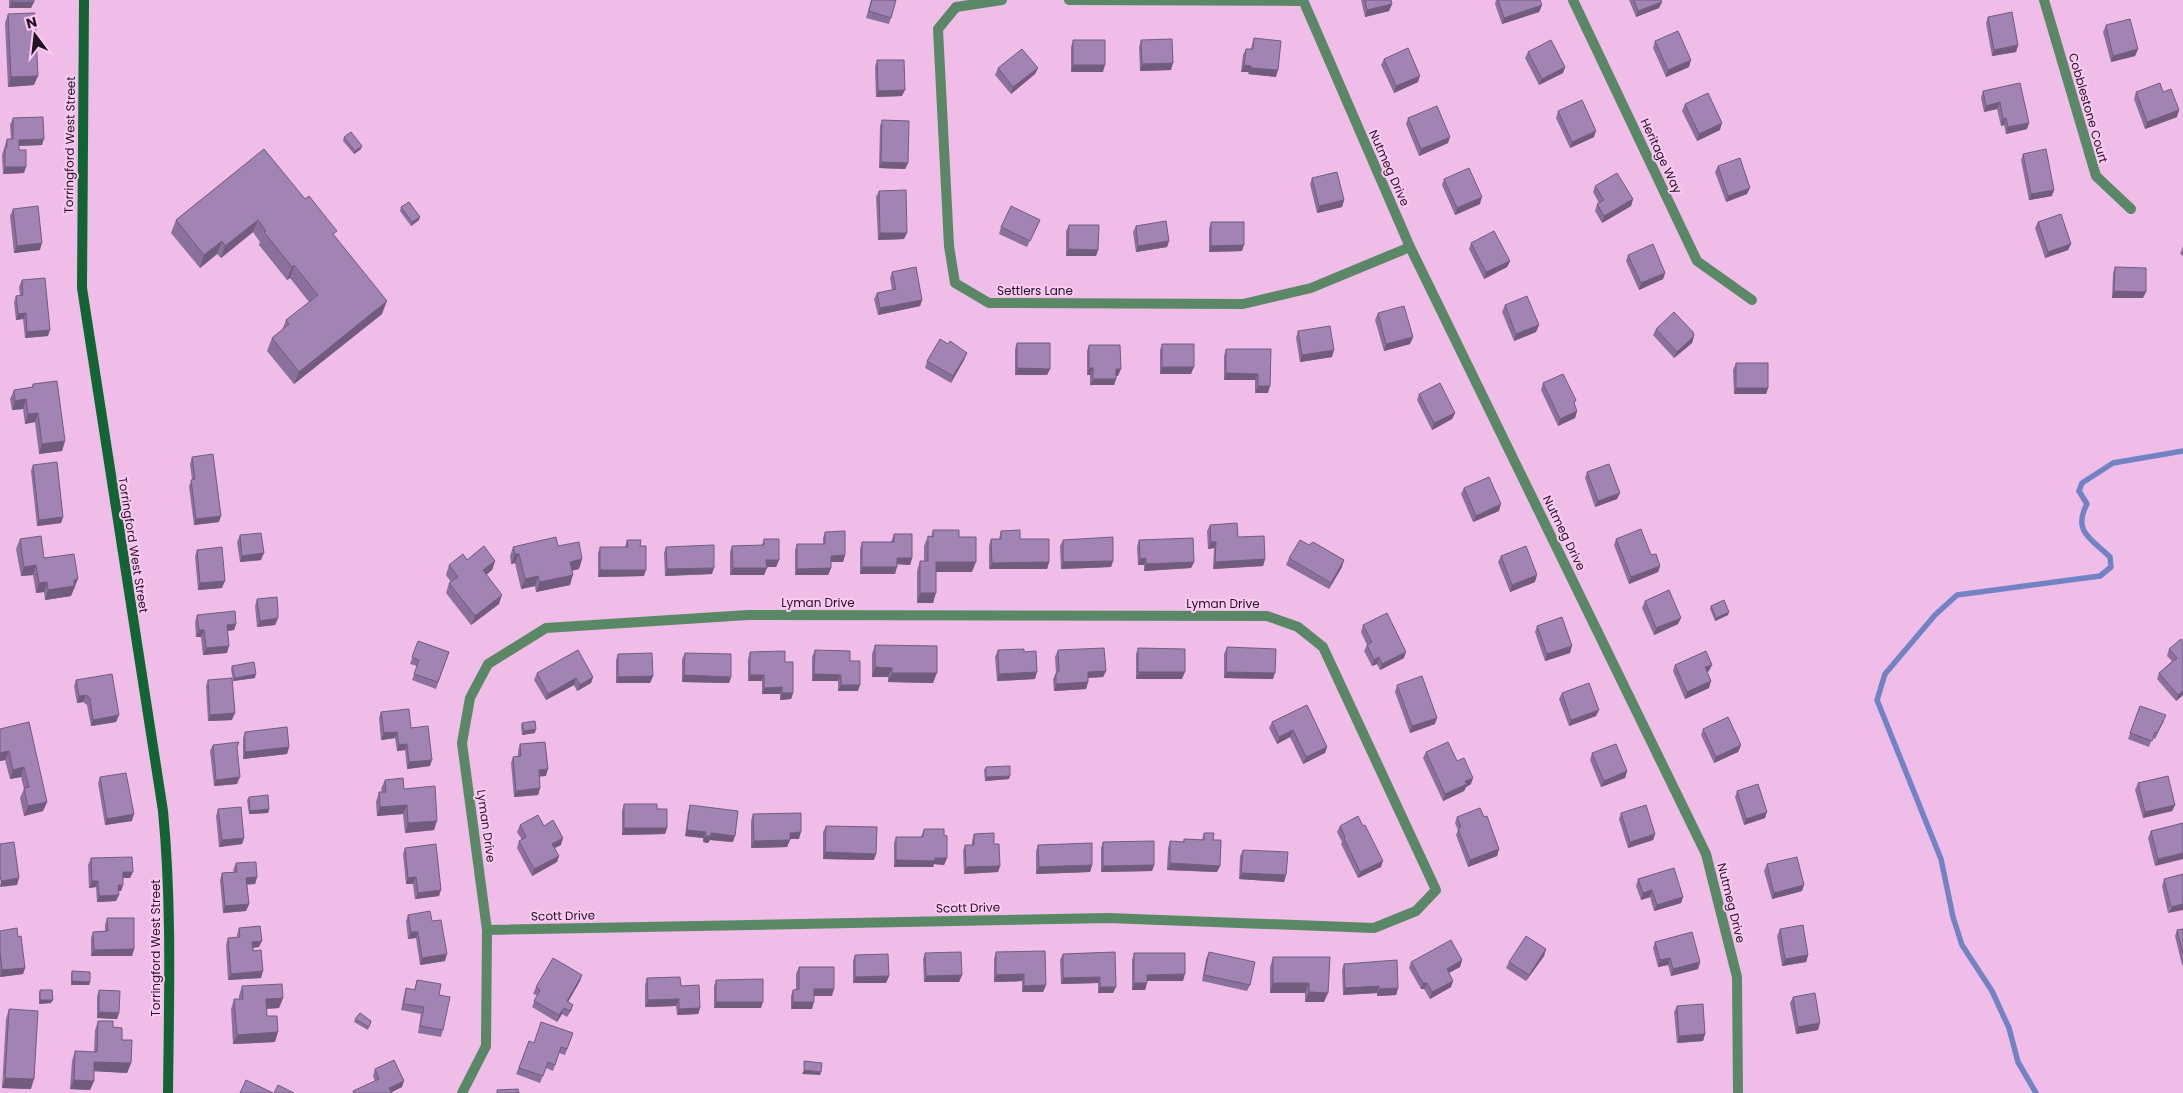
<svg xmlns="http://www.w3.org/2000/svg" width="2183" height="1093" viewBox="0 0 2183 1093" font-family="Poppins,sans-serif">
<style>
.lines{fill:none;stroke-linecap:round;stroke-linejoin:round}
.stream{stroke:#7283c4;stroke-width:5.5}
.street{stroke:#5a8866;stroke-width:10}
.secondary{stroke:#136434;stroke-width:10}
.wall{fill:#8a719b}
.shaded-wall{fill:#715c7e}
.building{fill:#a183b4;stroke:#715c7e}
.labels{text-anchor:middle;stroke-width:4;stroke-linejoin:round;paint-order:stroke}
.street-label{font-size:12px;fill:#231221;stroke:#fccaf4}
</style>
<rect width="100%" height="100%" fill="#efbde7"/>
<g class="lines">
<!-- stream -->
<path class="stream" d="M2036 1093 2018 1062 2009 1028 1992 991 1962 945 1953 917 1941 859 1877 700 1885 674 1935 615 1957 595 2100 576 2111 567 2110 557C2092 539 2072 532 2087 504L2079 491 2082 483 2113 463 2183 451"/>
<!-- street -->
<path class="street" d="M1002 0 956 7 938 29 949 246 955 283 989 303 1243 304 1311 288 1410 247
M1069 0 1303 1
M1303 0 1410 247 1706 854 1737 977 1738 1093
M1573 0 1697 261 1752 300
M2044 0 2096 176 2131 209
M462 1093 486 1046 487 930 462 743 470 698 488 664 546 628 748 615 1267 616 1298 627 1323 647 1436 890 1416 911 1374 928 1108 918 487 930"/>
<!-- secondary -->
<path class="secondary" d="M84 0 82 288 163 811C172 905 169 999 168 1093"/>
</g>
<!-- wall -->
<path class="wall" d="M9 0H34L31 8H9Z
M871 0H896L889 24 866 18Z
M1361 0H1391L1392 4 1389 11 1365 17Z
M1496 0H1540L1542 5 1539 12 1502 24 1495 4Z
M1629 0H1661L1659 8 1636 17Z
M8 14 34 85 8 87 5 23Z
M1988 17 2018 45 2016 52 1992 56 1986 23Z
M2106 25 2138 49 2135 56 2111 62 2103 32Z
M1254 38 1276 77 1248 74 1249 72H1241L1243 55 1246 49H1251L1252 44Z
M1073 40 1103 72H1071V47Z
M1141 40 1171 70 1140 71 1139 47Z
M1655 41 1689 67 1666 77 1653 48Z
M1528 52 1565 67 1563 73 1539 85 1525 58Z
M1384 59 1418 82 1394 93 1381 65Z
M877 60 902 96 876 97 875 67Z
M998 68H1038L1035 74 1011 94 995 75Z
M1983 91 2029 123 2027 129 2006 134 2004 125 2001 126 1997 109 1984 112 1981 98Z
M2136 92H2163L2177 117 2145 129 2134 99Z
M1685 104 1720 130 1697 141 1682 111Z
M1558 111 1594 137 1570 148 1556 118Z
M13 118 42 145 19 146V150L24 173 3 174 2 155 7 139H11L10 125Z
M1408 118 1448 143 1419 156 1406 124Z
M882 120 908 163 905 169 879 168 880 126Z
M344 137 361 149 354 154 343 141Z
M264 149 335 237 382 314 294 384 267 351 272 338 282 330 286 320 309 302 290 278 287 280 259 245 260 242 253 232 221 258 217 254 200 268 171 233 176 220Z
M2023 154 2052 196 2029 200 2021 160Z
M1718 166 1747 194 1726 202 1715 172Z
M1312 178 1344 200 1342 207 1317 213 1310 184Z
M1444 179 1480 204 1455 215 1442 185Z
M1595 186 1633 199 1631 206 1602 223 1595 211 1597 204 1599 203 1593 192Z
M879 191 904 239 878 240 876 197Z
M401 207 419 220 411 226 400 211Z
M13 209 40 250 14 253 10 216Z
M1211 222 1242 251 1209 252V229Z
M2038 222 2071 244 2068 250 2045 258 2035 228Z
M1069 225 1098 250 1096 256H1066V231Z
M1037 226 1027 247 999 234 1001 227Z
M1136 226 1169 241 1167 247 1136 252 1133 232Z
M1471 243 1510 261 1507 267 1484 279 1469 249Z
M2183 246V256L2180 254Z
M1628 255 1665 273 1663 279 1639 290 1626 261Z
M2115 267 2143 298H2112L2113 273Z
M892 272 922 300 920 306 878 315 874 299 877 293 892 290 890 278Z
M22 280 48 336 25 338 23 319 16 320 14 302 16 296 20 295 19 287Z
M1505 305 1539 325 1536 332 1514 341 1502 312Z
M1378 313 1413 337 1410 344 1384 351 1375 320Z
M1656 329 1694 336 1692 343 1674 358 1653 335Z
M1298 331 1332 357 1300 362 1296 338Z
M1017 343 1050 369 1047 375H1015V349Z
M948 344 967 353 964 360 951 383 925 368 927 361Z
M1162 344 1191 374H1160V350Z
M1089 345 1118 376H1116V379L1114 385H1090V375H1087V351Z
M1226 349H1271L1268 393H1255V380H1224V356Z
M1736 363 1768 388 1766 394H1734L1733 370Z
M1543 383 1576 400 1574 404 1577 411 1575 418 1558 426 1541 390Z
M33 384 65 441 62 451 39 454 35 422 25 424 23 409 12 410 10 399 14 390 32 387Z
M1419 394 1455 413 1452 419 1432 430 1417 400Z
M192 457 219 522 194 525 189 486 192 480 190 464Z
M33 465 63 517 61 523 37 526 31 471Z
M1587 472 1617 499 1595 507 1585 478Z
M1464 488 1499 511 1473 522 1461 494Z
M1210 525 1238 537 1265 559 1263 566 1213 569 1214 548 1208 549 1207 531Z
M933 530 959 537 972 572H936L933 603H917V571L920 561H924V546L928 536 931 537Z
M1001 531 1020 539 1049 562 1047 569H989V546L991 539H999Z
M825 532 845 555 843 562H831V568L828 575H795V550L797 544H823V538Z
M894 534 912 558 910 565 897 564 895 574H860V549L862 542H891Z
M240 535 261 560 240 562 237 542Z
M20 539 44 558 75 589H73L71 596 45 600 44 592 36 593 33 575 21 576 16 549Z
M764 539 779 560 776 567H767L764 575H730V552L732 546 762 545Z
M1616 539 1660 566 1658 572 1629 584 1614 545Z
M627 540 640 546 644 576 598 577V553L600 547H625Z
M1063 540 1113 561 1111 567 1061 569 1060 546Z
M1139 540 1194 562 1191 568 1144 571V565H1138L1137 547Z
M558 546 582 559 579 569 572 570 570 585 536 592 535 586 521 589 515 563 511 564 510 556 513 547Z
M666 547 712 574 665 576 664 553Z
M197 550 222 588 198 590 195 556Z
M1501 556 1535 582 1510 592 1498 562Z
M1289 558 1342 567 1329 589 1286 565Z
M467 560 495 561 492 570 486 575 499 604 471 625 446 593 449 583 451 582 446 575 449 565Z
M257 599 278 618 275 625 257 627 255 606Z
M1645 601 1678 624 1654 635 1642 608Z
M1711 606 1728 615 1715 621 1710 609Z
M197 615 236 624 234 630 228 631 227 653 203 655 201 637H196L195 622Z
M1363 625 1404 658 1380 670 1377 664 1372 666 1364 651 1367 645 1361 632Z
M1537 626 1570 653 1545 661 1535 632Z
M418 641 449 652 436 689 412 680 417 666 410 664Z
M2183 642V695L2176 701 2157 679 2159 673 2172 661 2167 656 2169 649Z
M875 645 933 683 888 682V677H872V654Z
M1227 647 1273 679 1224 678V654Z
M1138 648 1182 679H1136V654Z
M815 650 850 661 858 691H838V681H812V657Z
M998 650 1024 652 1035 679 997 681 995 657Z
M1058 650 1106 671 1103 677 1088 678V682L1086 689 1054 691 1053 679 1056 673 1055 657Z
M750 652 785 662 793 693 791 699 780 700V694H762V681H748V659Z
M685 653 731 677 729 683 682 682V659Z
M618 654 653 676 650 683H616V660Z
M1675 665 1709 671 1707 672 1709 688 1685 699 1673 671Z
M232 666 255 678 233 681 231 669Z
M537 673 593 677 591 683 577 691 574 685 546 700 534 680Z
M76 680 119 715 116 722 91 726 87 705 83 702 77 703 74 686Z
M208 680 232 720 208 721 206 686Z
M1397 685 1435 724 1410 733 1395 692Z
M1562 693 1596 716 1569 726 1559 699Z
M1307 705 1327 747 1325 753 1303 764 1290 737 1277 744 1269 728 1272 722Z
M2140 706 2164 721 2155 739 2152 738 2149 747 2128 739Z
M381 712 411 728 430 766 407 769 405 750 397 751 395 738 381 740 379 718Z
M522 723 535 733 522 735 521 726Z
M0 729 47 802 43 811 24 816 20 798 24 789 21 777 10 779 5 760 0 761Z
M1703 729 1741 745 1738 752 1714 763 1701 735Z
M245 732 289 747 287 754 243 759V738Z
M520 744 546 776H539L540 788 538 795 514 797 511 763 513 757 518 756V751Z
M213 745 237 748V784L214 786 210 751Z
M1426 752 1457 761 1471 784 1466 787 1464 791 1443 801 1423 758Z
M1592 753 1627 771 1625 778 1601 787 1590 760Z
M986 767 1009 779 985 781 984 770Z
M100 777 132 821 105 825 98 783Z
M385 780 404 789 434 830 405 833 403 814 377 816 376 802 379 792H382L381 789Z
M2138 783 2175 805 2172 811 2143 818 2135 790Z
M1737 791 1765 818 1744 825 1735 797Z
M249 797 269 809 268 813 249 814 247 800Z
M624 804 657 809 667 828 665 834 622 835V811Z
M690 805 733 842 710 840 708 843 703 842V838L685 836 688 812Z
M218 809 244 838 242 844 219 847 216 816Z
M1621 813 1655 834 1653 840 1628 848 1619 819Z
M753 814 799 839H790L787 847 751 848V821Z
M1457 817 1499 849 1497 856 1468 867 1456 835 1458 830 1455 823Z
M2183 823 2155 866 2148 838 2151 831Z
M520 825 544 826 561 845 555 848 559 856 557 862 532 876 517 848 519 841 522 840 517 832Z
M826 826 874 860 823 859V832Z
M1340 826 1381 867 1358 878 1341 844 1342 842 1337 832Z
M924 829 944 835 947 858 944 865 934 864 933 867H894V843L896 837H921Z
M1204 833 1213 840 1220 866 1217 872 1167 870 1168 848 1170 841 1183 842 1184 839 1202 840Z
M974 834 1000 866 998 872 964 874 963 851 965 845H972V841Z
M1103 842 1154 865 1152 871 1101 872V848Z
M1038 845 1092 865 1090 872 1036 874V851Z
M405 848 439 896 415 899 413 884H406L403 854Z
M1243 850 1286 875 1284 882 1239 879 1240 856Z
M91 858 130 878H123V885L121 891H119L116 901 97 902 96 887 89 888 88 865Z
M236 863 257 877 255 884H247L249 904 246 911 223 913 220 880 222 873 234 872 233 870Z
M1767 864 1802 891 1772 899 1764 871Z
M2183 874 2168 913 2162 886 2164 879Z
M1638 879 1683 897 1681 903 1654 911 1650 897 1641 900 1636 886Z
M408 915 432 921 445 961 420 965 416 938 408 939 406 921Z
M107 918 134 949 132 956H91V938L93 932 105 931V925Z
M239 928 259 947 253 948 261 978 228 980 226 945 228 938 237 937V935Z
M1780 929 1808 955 1806 962 1782 966 1777 936Z
M2183 929V965H2182L2175 936 2177 930Z
M0 931 18 937 25 968 23 974 0 977Z
M1655 942 1700 962 1698 969 1671 976 1668 965 1658 967 1653 948Z
M1546 949 1544 956 1526 981 1506 968 1509 962Z
M996 952 1046 985 1043 992H1022V981L994 982V959Z
M1115 952 1113 993H1098V983L1061 984 1060 960 1063 954Z
M1209 952 1250 985 1247 991 1202 981 1206 959Z
M925 953 962 975 959 982H924L923 959Z
M1134 953 1183 981H1147L1145 990H1132V960Z
M855 955 889 976 886 983H853V961Z
M1273 957H1330L1324 1002H1305V993H1270V967Z
M1462 960 1460 967 1449 973 1453 981 1451 987 1430 999 1424 989H1421L1409 968 1411 962Z
M1344 964 1398 988 1396 995 1377 996V993L1343 995 1342 970Z
M799 967 832 996H814L812 1009H791V996L793 990H796V974Z
M72 971 90 982 89 985H71V974Z
M582 975 580 981 568 1002 573 1005 571 1011 567 1017 562 1014 557 1022 532 1007 537 995 533 994 536 987Z
M647 978 681 986 700 1008 698 1014 677 1015 676 1006 645 1007V985Z
M417 980 439 995 443 1030 441 1037 418 1033 421 1014 401 1010 404 995 406 988 414 990Z
M716 980 761 1008H714V986Z
M242 986 283 998 279 1008 266 1009 267 1016 275 1042 233 1044 231 1009 234 999H239V996Z
M40 990 51 1003 39 1004V994Z
M99 990 119 1013 117 1019 97 1018V997Z
M1793 997 1818 1030 1796 1034 1790 1003Z
M1677 1006 1705 1034 1703 1041 1677 1043 1674 1012Z
M9 1009 31 1089 2 1088 6 1019Z
M355 1019 371 1021 368 1030 354 1022Z
M98 1021 113 1027 122 1040 131 1063 127 1073 94 1071V1081L90 1090 70 1089 72 1061 75 1051 94 1052 95 1030Z
M573 1033 565 1055 559 1053 553 1071 546 1068 540 1083 516 1074 529 1041 534 1043Z
M375 1069 402 1087 391 1092 392 1093H353V1091L375 1081 373 1076Z"/>
<!-- shaded-wall -->
<path class="shaded-wall" d="M12 2H34L31 8H9Z
M1662 2 1659 8 1636 17 1638 11Z
M1392 4 1389 11 1365 17 1367 10Z
M1542 5 1539 12 1502 24 1504 18Z
M2018 45 2016 52 1992 56 1994 50Z
M2138 49 2135 56 2111 62 2113 56Z
M1691 60 1689 67 1666 77 1668 70Z
M1173 63 1171 70 1140 71 1142 64Z
M1073 65H1105L1103 72H1071Z
M1244 65 1251 66 1249 72H1241Z
M1565 67 1563 73 1539 85 1542 79Z
M1038 68 1035 74 1011 94 1013 87Z
M1251 68 1278 70 1276 77 1248 74Z
M38 76 34 85 8 87 11 77Z
M1420 76 1418 82 1394 93 1396 86Z
M905 90 902 96 876 97 878 91Z
M2000 102 1997 109 1984 112 1986 106Z
M2179 110 2177 117 2145 129 2147 122Z
M2006 118 2004 125 2001 126 2003 119Z
M1722 123 1720 130 1697 141 1699 134Z
M2029 123 2027 129 2006 134 2008 127Z
M1596 131 1594 137 1570 148 1572 142Z
M1450 137 1448 143 1419 156 1421 149Z
M44 139 42 145 16 146 19 140Z
M362 146 361 149 354 154 355 151Z
M881 162 908 163 905 169 879 168Z
M5 167H26L24 173 3 174Z
M1750 188 1747 194 1726 202 1728 196Z
M2054 190 2052 196 2029 200 2031 194Z
M1482 197 1480 204 1455 215 1457 208Z
M1633 199 1631 206 1602 223 1604 216Z
M1344 200 1342 207 1317 213 1319 206Z
M420 217 419 220 411 226 412 222Z
M258 220 253 232 221 258 225 246Z
M880 233H907L904 239 878 240Z
M222 241 217 254 200 268 204 255Z
M1169 241 1167 247 1136 252 1138 246Z
M42 243 40 250 14 253 17 246Z
M2071 244 2068 250 2045 258 2048 252Z
M1244 245 1242 251 1209 252 1211 246Z
M1068 249 1098 250 1096 256H1066Z
M1510 261 1507 267 1484 279 1486 272Z
M294 265 290 278 287 280 292 267Z
M1665 273 1663 279 1639 290 1641 283Z
M2114 291 2146 292 2143 298H2112Z
M922 300 920 306 878 315 880 308Z
M387 301 382 314 294 384 299 372Z
M26 313 23 319 16 320 18 314Z
M1539 325 1536 332 1514 341 1516 334Z
M50 330 48 336 25 338 27 332Z
M1694 336 1692 343 1674 358 1677 352Z
M1413 337 1410 344 1384 351 1386 344Z
M1334 350 1332 357 1300 362 1302 355Z
M967 353 964 360 951 383 953 376Z
M1162 367H1194L1191 374H1160Z
M1017 368 1050 369 1047 375H1015Z
M1089 368H1093L1090 375H1087Z
M1116 369H1121L1118 376H1114Z
M1226 373 1258 374 1255 380H1224Z
M1093 379H1116L1114 385H1090Z
M1258 386H1270L1268 393H1255Z
M1736 388H1768L1766 394H1734Z
M26 399 23 409 12 410 15 401Z
M1577 411 1575 418 1558 426 1560 419Z
M38 413 35 422 25 424 28 414Z
M1455 413 1452 419 1432 430 1434 423Z
M65 441 62 451 39 454 42 444Z
M1620 493 1617 499 1595 507 1598 501Z
M1501 504 1499 511 1473 522 1476 516Z
M221 516 219 522 194 525 196 519Z
M63 517 61 523 37 526 39 520Z
M1211 542H1216L1214 548 1208 549Z
M264 553 261 560 240 562 242 556Z
M515 554H519L515 563 511 564Z
M845 555 843 562H828L831 556Z
M897 558H912L910 565 894 564Z
M1146 558 1144 565H1138L1140 559Z
M582 559 579 569 567 572 570 562Z
M1265 559 1263 566 1213 569 1215 562Z
M766 560H779L776 567H764Z
M1344 560 1342 567 1329 589 1331 583Z
M495 561 492 570 480 580 483 570Z
M1113 561 1111 567 1061 569 1063 562Z
M936 562H976L972 572H933Z
M1049 562 1047 569H989L992 563Z
M1194 562 1191 568 1144 571 1146 564Z
M36 565 33 575 21 576 24 567Z
M1660 566 1658 572 1629 584 1631 577Z
M862 567H897L895 574H860Z
M714 568 712 574 665 576 667 569Z
M733 568H767L764 575H730Z
M831 568 828 575H795L797 569Z
M600 570H646L644 576 598 577Z
M573 575 570 585 536 592 540 582Z
M1537 575 1535 582 1510 592 1512 585Z
M538 576 535 586 521 589 525 579Z
M78 579 71 596 45 600 48 590 74 580Z
M225 581 222 588 198 590 200 583Z
M47 582 44 592 36 593 39 583Z
M920 593H936L933 603H917Z
M502 595 499 604 471 625 475 616Z
M1729 612 1728 615 1715 621 1716 618Z
M278 618 275 625 257 627 260 621Z
M1681 618 1678 624 1654 635 1656 628Z
M236 624 234 630 225 631 227 625Z
M199 630H204L201 637H196Z
M229 646 227 653 203 655 206 648Z
M1572 646 1570 653 1545 661 1547 654Z
M1406 652 1404 658 1380 670 1382 664Z
M1379 657 1377 664 1372 666 1374 660Z
M1712 665 1709 671 1703 674 1705 667Z
M875 667 892 668 888 677H872Z
M1106 671 1103 677 1086 678 1088 672Z
M1037 672 1035 679 997 681 999 674Z
M1138 672H1185L1182 679H1136Z
M1226 672 1275 673 1273 679 1224 678Z
M892 673H937L933 683 888 682Z
M256 674 255 678 233 681 235 678Z
M814 674 841 675 838 681H812Z
M684 675 731 677 729 683 682 682Z
M750 675H764L762 681H748Z
M653 676 650 683H616L618 677Z
M593 677 591 683 577 691 580 685Z
M576 678 574 685 546 700 548 694Z
M1711 681 1709 688 1685 699 1687 692Z
M1088 682 1086 689 1054 691 1056 684Z
M841 685H860L858 691H838Z
M782 687 780 694H762L764 688Z
M2183 691V695L2176 701 2178 695Z
M782 693H793L791 699 780 700Z
M86 695 83 702 77 703 79 696Z
M1599 710 1596 716 1569 726 1571 720Z
M235 713 232 720 208 721 210 715Z
M119 715 116 722 91 726 93 720Z
M1437 718 1435 724 1410 733 1412 726Z
M536 729 535 733 522 735 524 731Z
M1293 730 1290 737 1277 744 1279 737Z
M397 732 395 738 381 740 384 733Z
M407 744 405 750 397 751 399 745Z
M1741 745 1738 752 1714 763 1716 757Z
M289 747 287 754 243 759 245 752Z
M1327 747 1325 753 1303 764 1306 757Z
M9 751 5 760 0 761V753Z
M432 760 430 766 407 769 409 762Z
M24 767 21 777 10 779 13 770Z
M548 769 546 776 536 777 539 770Z
M1627 771 1625 778 1601 787 1604 781Z
M1010 776 1009 779 985 781 986 777Z
M240 777 237 784 214 786 216 780Z
M1473 778 1471 784 1466 787 1464 791 1443 801 1445 794 1465 781Z
M540 788 538 795 514 797 516 791Z
M47 802 43 811 24 816 28 806Z
M407 805 403 814 377 816 380 807Z
M2175 805 2172 811 2143 818 2145 812Z
M269 809 268 813 249 814 250 811Z
M1767 812 1765 818 1744 825 1746 819Z
M134 814 132 821 105 825 107 819Z
M437 821 434 830 405 833 408 823Z
M624 828H667L665 834 622 835Z
M687 830 706 832 703 838 685 836Z
M801 832 799 839H787L790 833Z
M711 833 735 836 733 842 710 840 708 843 703 842 705 836Z
M1655 834 1653 840 1628 848 1630 842Z
M244 838 242 844 219 847 222 840Z
M563 838 561 845 550 850 552 844Z
M790 840 787 847 751 848 754 841Z
M1499 849 1497 856 1468 867 1470 860Z
M825 852 876 854 874 860 823 859Z
M2183 853V859L2155 866 2158 859Z
M559 856 557 862 532 876 534 869Z
M935 858H947L944 865 934 864 933 867H894L896 860Z
M1383 861 1381 867 1358 878 1360 872Z
M1170 863 1220 866 1217 872 1167 870Z
M1092 865 1090 872 1036 874 1039 867Z
M1154 865 1152 871 1101 872 1103 866Z
M1000 866 998 872 964 874 966 867Z
M123 872H133L130 878H121Z
M1241 873 1286 875 1284 882 1239 879Z
M257 877 255 884 244 885 246 878Z
M416 877 413 884H406L408 878Z
M19 878 17 885 0 887 1 881Z
M92 881H98L96 887 89 888Z
M118 885H123L121 891H116Z
M1804 885 1802 891 1772 899 1774 893Z
M441 890 439 896 415 899 418 893Z
M1652 890 1650 897 1641 900 1643 893Z
M119 895 116 901 97 902 99 896Z
M1683 897 1681 903 1654 911 1657 905Z
M249 904 246 911 223 913 225 906Z
M2183 904V910L2168 913 2171 907Z
M411 932H418L416 938 408 939Z
M262 941 259 947 250 948 252 942Z
M134 949 132 956H91L94 950Z
M1546 949 1544 956 1526 981 1529 975Z
M447 954 445 961 420 965 422 958Z
M1808 955 1806 962 1782 966 1785 959Z
M1670 958 1668 965 1658 967 1660 960Z
M1462 960 1460 967 1444 975 1447 969Z
M1700 962 1698 969 1671 976 1673 969Z
M25 968 23 974 0 977 2 970Z
M263 971 261 978 228 980 231 974Z
M1024 974 1022 981 994 982 996 975Z
M1185 974 1183 981H1145L1147 975Z
M582 975 580 981 565 1007 567 1001Z
M962 975 959 982H924L926 976Z
M889 976 886 983H853L855 977Z
M1100 977 1098 983 1061 984 1063 978Z
M72 981 90 982 89 985H71Z
M1453 981 1451 987 1430 999 1432 992Z
M1134 983H1147L1145 990H1132Z
M1273 983H1309L1305 993H1270Z
M1423 983H1427L1424 989H1421Z
M1046 985 1043 992H1022L1024 986Z
M1379 986 1377 993 1343 995 1345 988Z
M1100 987H1116L1113 993H1098Z
M1398 988 1396 995 1377 996 1379 989Z
M814 989H834L832 996H811Z
M1309 992 1328 993 1324 1002H1305Z
M283 998 279 1008 262 1009 266 999Z
M679 999 676 1006 645 1007 648 1000Z
M40 1000H53L51 1003 39 1004Z
M716 1002H763L761 1008H714Z
M793 1002H814L812 1009H791Z
M564 1008 562 1014 557 1022 559 1015Z
M700 1008 698 1014 677 1015 679 1009Z
M99 1012 119 1013 117 1019 97 1018Z
M1820 1023 1818 1030 1796 1034 1798 1027Z
M278 1032 275 1042 233 1044 237 1035Z
M1705 1034 1703 1041 1677 1043 1679 1036Z
M94 1062 131 1063 127 1073 91 1071Z
M804 1070 821 1072 820 1075 802 1074Z
M5 1078 34 1079 31 1089 2 1088Z
M74 1080 94 1081 90 1090 70 1089Z
M404 1081 402 1087 390 1093 389 1088Z"/>
<!-- building -->
<path class="building" d="M12 0H34V2H12Z
M872 0H896L891 18 869 11Z
M1365 0H1391L1392 4 1367 10Z
M1498 0H1540L1542 5 1504 18Z
M1634 0H1661L1662 2 1638 11Z
M2012 12 2018 45 1994 50 1988 17Z
M35 13 38 76 11 77 8 14Z
M2130 19 2138 49 2113 56 2106 25Z
M1678 31 1691 60 1668 70 1655 41Z
M1254 38 1281 41 1278 70 1251 68V66L1244 65 1246 49H1253Z
M1172 39 1173 63 1142 64 1141 40Z
M1073 40H1105V65H1073Z
M1551 40 1565 67 1542 79 1528 52Z
M1408 48 1420 76 1396 86 1384 59Z
M1022 49 1038 68 1013 87 998 68Z
M877 60H904L905 90 878 91Z
M2020 83 2029 123 2008 127 2006 118 2003 119 2000 102 1986 106 1983 91Z
M2160 83 2163 92 2171 89 2179 110 2147 122 2136 92Z
M1708 93 1722 123 1699 134 1685 104Z
M1582 100 1596 131 1572 142 1558 111Z
M1437 106 1450 137 1421 149 1408 118Z
M43 117 44 139 19 140V150H26V167H5V149L7 147V139H13V118Z
M882 120 909 121 908 163 881 162Z
M351 132 362 146 355 151 344 137Z
M264 149 305 199 309 196 337 231 333 234 387 301 299 372 272 338 289 324 286 320 318 295 294 265 292 267 264 232 266 231 258 220 225 246 222 241 204 255 176 220Z
M2046 149 2054 190 2031 194 2023 154Z
M1740 158 1750 188 1728 196 1718 166Z
M1469 168 1482 197 1457 208 1444 179Z
M1337 172 1344 200 1319 206 1312 178Z
M1617 173 1633 199 1604 216 1597 204 1604 200 1595 186Z
M906 190 907 233H880L879 191Z
M409 202 420 217 412 222 401 207Z
M38 206 42 243 17 246 13 209Z
M1011 206 1040 220 1030 241 1001 227Z
M2061 214 2071 244 2048 252 2038 222Z
M1166 221 1169 241 1138 246 1136 226Z
M1211 222H1244V245L1211 246Z
M1069 225H1099L1098 250 1068 249Z
M1494 231 1510 261 1486 272 1471 243Z
M1653 244 1665 273 1641 283 1628 255Z
M916 267 922 300 880 308 877 293 896 289 892 272Z
M2115 267 2146 268V292L2114 291Z
M45 278 50 330 27 332 26 313 18 314 16 296 23 295 22 280Z
M1527 296 1539 325 1516 334 1505 305Z
M1404 306 1413 337 1386 344 1378 313Z
M1674 312 1693 332 1694 336 1677 352 1656 329Z
M1330 326 1334 350 1302 355 1298 331Z
M940 339 948 344 950 341 967 353 953 376 927 361Z
M1017 343H1050V369L1017 368Z
M1162 344H1194V367H1162Z
M1089 345H1120L1121 369H1116V379H1093V368H1089Z
M1226 349H1271L1270 386H1258V374L1226 373Z
M1736 363H1768V388H1736Z
M1563 374 1576 400 1574 403 1577 411 1560 419 1543 383Z
M57 381 65 441 42 444 38 413 28 414 26 399 15 401 14 390 33 387V384Z
M1440 383 1455 413 1434 423 1419 394Z
M213 454 221 516 196 519 191 480 195 479 192 457Z
M57 462 63 517 39 520 33 465Z
M1609 464 1620 493 1598 501 1587 472Z
M1489 477 1501 504 1476 516 1464 488Z
M1237 523 1238 537 1264 536 1265 559 1215 562 1216 542H1211L1210 525Z
M1641 529 1651 555 1656 554 1660 566 1631 577 1616 539Z
M933 530H959V537H976V562H936V593H920V561H928V536L933 537Z
M1020 530V539H1049V562L992 563 991 539H1001V531Z
M845 531V555L831 556V568L797 569V544H825V532Z
M261 533 264 553 242 556 240 535Z
M894 534H912V558H897V567H862V542H894Z
M41 536 44 558 74 554 78 579 74 580V586L48 590 47 582 39 583 36 565 24 567 20 539Z
M556 537 558 546 579 542 582 559 570 562 573 575 540 582 538 576 525 579 519 554H515L513 547Z
M1113 537V561L1063 562V540Z
M1193 538 1194 562 1146 564V558L1140 559 1139 540Z
M764 539H779V560H766L767 568H733L732 546 764 545Z
M627 540H641L640 546H646V570H600V547H628Z
M1300 540 1309 545 1313 542 1344 560 1331 583 1289 558Z
M714 545V568L667 569 666 547Z
M484 546 495 561 483 570 502 595 475 616 449 583 458 577 449 565 463 554 467 560Z
M1526 546 1537 575 1512 585 1501 556Z
M222 547 225 581 200 583 197 550Z
M1669 590 1681 618 1656 628 1645 601Z
M277 597 278 609V618L260 621 257 599Z
M1724 600 1729 612 1716 618 1711 606Z
M235 611 236 624 227 625 229 646 206 648 204 630H199L197 615Z
M1387 613 1406 652 1382 664 1379 657 1374 660 1367 645 1372 642 1363 625Z
M1562 617 1572 646 1547 654 1537 626Z
M2181 639 2183 642V691L2178 695 2159 673 2177 658 2169 649Z
M418 641 449 652 438 682 414 674 419 660 412 657Z
M875 645 937 646V673H892V668L875 667Z
M1227 647 1276 649 1275 673 1226 672Z
M1104 648 1106 671 1088 672V682L1056 684V673L1059 671 1058 650Z
M1138 648 1185 649V672H1138Z
M1024 649V652L1036 651 1037 672 999 674 998 650Z
M578 650 593 677 580 685 576 678 548 694 537 673Z
M815 650 850 651V661H860V685H841V675L814 674Z
M785 651V662H793V693H782V687L764 688V675H750V652Z
M1706 651 1712 665 1705 667 1711 681 1687 692 1675 665Z
M652 653 653 676 618 677V654Z
M685 653 731 654V677L684 675Z
M254 662 256 674 235 678 232 666Z
M112 674 119 715 93 720 90 698 86 695 79 696 76 680Z
M1422 676 1437 718 1412 726 1397 685Z
M232 678 235 713 210 715 208 680Z
M1589 683 1599 710 1571 720 1562 693Z
M1307 705 1327 747 1306 757 1293 730 1279 737 1272 722Z
M2140 706 2166 715 2157 733 2155 732 2152 741 2130 733Z
M409 709 411 728 428 726 432 760 409 762 407 744 399 745 397 732 384 733 381 712Z
M1728 717 1741 745 1716 757 1703 729Z
M535 721 536 729 524 731 522 723Z
M29 722 47 802 28 806 24 788 29 787 24 767 13 770 9 751 0 753V729Z
M287 727 289 747 245 752V732Z
M239 742 237 747 240 777 216 780 213 745Z
M545 742 548 769 539 770 540 788 516 791 513 757 521 756 520 744Z
M1448 742 1457 761 1464 758 1473 778 1465 781 1467 784 1445 794 1426 752Z
M1616 744 1627 771 1604 781 1592 753Z
M1010 766V776L986 777V767Z
M126 773 134 814 107 819 100 777Z
M2168 776 2175 805 2145 812 2138 783Z
M403 778 404 789 435 786 437 821 408 823 407 805 380 807 379 792H386L385 780Z
M1758 784 1767 812 1746 819 1737 791Z
M268 795 269 809 250 811 249 797Z
M624 804H657V809H667V828H624Z
M690 805 738 811 735 836 711 833V836H705L706 832 687 830Z
M1646 805 1655 834 1630 842 1621 813Z
M241 807 244 838 222 840 218 809Z
M1480 808 1484 817 1487 816 1499 849 1470 860 1458 829 1461 827 1457 817Z
M801 813V832L790 833V840L754 841 753 814Z
M538 815 544 826 553 820 563 838 552 844 559 856 534 869 519 841 526 837 520 825Z
M1358 816 1363 826 1365 825 1383 861 1360 872 1344 838 1345 837 1340 826Z
M2183 823V853L2158 859 2151 831Z
M826 826 877 827 876 854 825 852Z
M924 829H944V835L947 836V858H935V861L896 860V837H923Z
M994 833V844H999L1000 866 966 867 965 845H974V834Z
M1204 833H1214L1213 840H1221L1220 866 1170 863V841L1184 842V839L1204 840Z
M1154 841V865L1103 866V842Z
M14 842 19 878 1 881 0 874V844Z
M1092 843V865L1039 867 1038 845Z
M436 844 441 890 418 893 416 877 408 878 405 848Z
M1243 850 1288 852 1286 875 1241 873Z
M132 857 133 872H123V885H118L119 895 99 896 98 881H92L91 858Z
M1797 857 1804 885 1774 893 1767 864Z
M256 862 257 877 246 878 249 904 225 906 222 873 237 872 236 863Z
M1674 868 1683 897 1657 905 1652 890 1643 893 1638 879Z
M2183 874V904L2171 907 2164 879Z
M430 911 432 921 441 920 447 954 422 958 418 932H411L408 915Z
M107 918H134V949L94 950 93 932 108 931Z
M1803 925 1808 955 1785 959 1780 929Z
M260 926 262 941 252 942 253 951 261 950 263 971 231 974 228 938 240 937 239 928Z
M17 928 18 937 21 936 25 968 2 970 0 952V931Z
M2183 929V954L2177 930Z
M1692 932 1700 962 1673 969 1670 958 1660 960 1655 942Z
M1526 936 1546 949 1529 975 1509 962Z
M1451 940 1462 960 1447 969 1453 981 1432 992 1427 983H1423L1411 962Z
M1045 951 1046 985 1024 986V974L996 975V952Z
M961 952 962 975 926 976 925 953Z
M1115 952 1116 987H1100V977L1063 978V954Z
M1209 952 1255 962 1250 985 1204 975Z
M1134 953H1185V974L1147 975V983H1134Z
M888 954 889 976 855 977V955Z
M1273 957H1330L1328 993 1309 992V983H1273Z
M553 958 582 975 567 1001 573 1005 570 1011 564 1008 559 1015 534 1001 540 990 536 987Z
M1397 960 1398 988 1379 989V986L1345 988 1344 964Z
M799 967H834V989H814V1002H793V990L799 989Z
M72 971 90 972V982L72 981Z
M680 977 681 986 699 985 700 1008 679 1009V999L648 1000 647 978Z
M763 979V1002H716V980Z
M417 980 441 984 439 995 450 997 443 1030 420 1026 424 1007 404 1004 406 988 415 990Z
M282 984 283 998 266 999 267 1016H277L278 1032 237 1035 234 999H243L242 986Z
M40 990H52L53 1000H40Z
M99 990 120 991 119 1013 99 1012Z
M1815 993 1820 1023 1798 1027 1793 997Z
M1703 1004 1705 1034 1679 1036 1677 1006Z
M9 1009 38 1011 34 1079 5 1078Z
M360 1013 371 1021 369 1027 355 1019Z
M98 1021H113V1027L122 1028V1040H132L131 1063 94 1062V1081L74 1080 75 1051 97 1052Z
M541 1022 573 1033 567 1049 561 1047 555 1065 548 1062 543 1076 519 1068 529 1041 534 1043Z
M394 1060 404 1081 389 1088 392 1093H354L353 1091 379 1079 375 1069Z
M804 1061 822 1063 821 1072 804 1070Z
M246 1080 273 1093H240Z
M278 1085 294 1093H274Z
M518 1089 519 1093H497V1090Z"/>
<g class="labels">
<!-- street labels -->
<g class="street-label">
<text transform="translate(2088 108) rotate(74)" y="4">Cobblestone Court</text>
<text transform="translate(70 145) rotate(-89)" y="4">Torringford West Street</text>
<text transform="translate(1661 156) rotate(65)" y="4">Heritage Way</text>
<text transform="translate(1389 168) rotate(66)" y="4">Nutmeg Drive</text>
<text x="1035" y="295">Settlers Lane</text>
<text transform="translate(1564 533) rotate(64)" y="4">Nutmeg Drive</text>
<text transform="translate(133 545) rotate(81)" y="4">Torringford West Street</text>
<text x="818" y="607">Lyman Drive</text>
<text x="1223" y="608">Lyman Drive</text>
<text transform="translate(486 826) rotate(82)" y="4">Lyman Drive</text>
<text transform="translate(1731 903) rotate(76)" y="4">Nutmeg Drive</text>
<text transform="translate(968 908) rotate(-1)" y="4">Scott Drive</text>
<text transform="translate(563 916) rotate(-1)" y="4">Scott Drive</text>
<text transform="translate(156 948) rotate(-90)" y="4">Torringford West Street</text>
</g>
</g>
<!-- north arrow -->
<g transform="translate(35 35) rotate(345)" stroke="#fccaf4" stroke-width="4" paint-order="stroke">
<path d="M0-4L9 19L0 12L-9 19Z" fill="#231221"/>
<text y="-8" font-size="14" font-weight="bold" text-anchor="middle" fill="#231221">N</text>
</g>
</svg>
